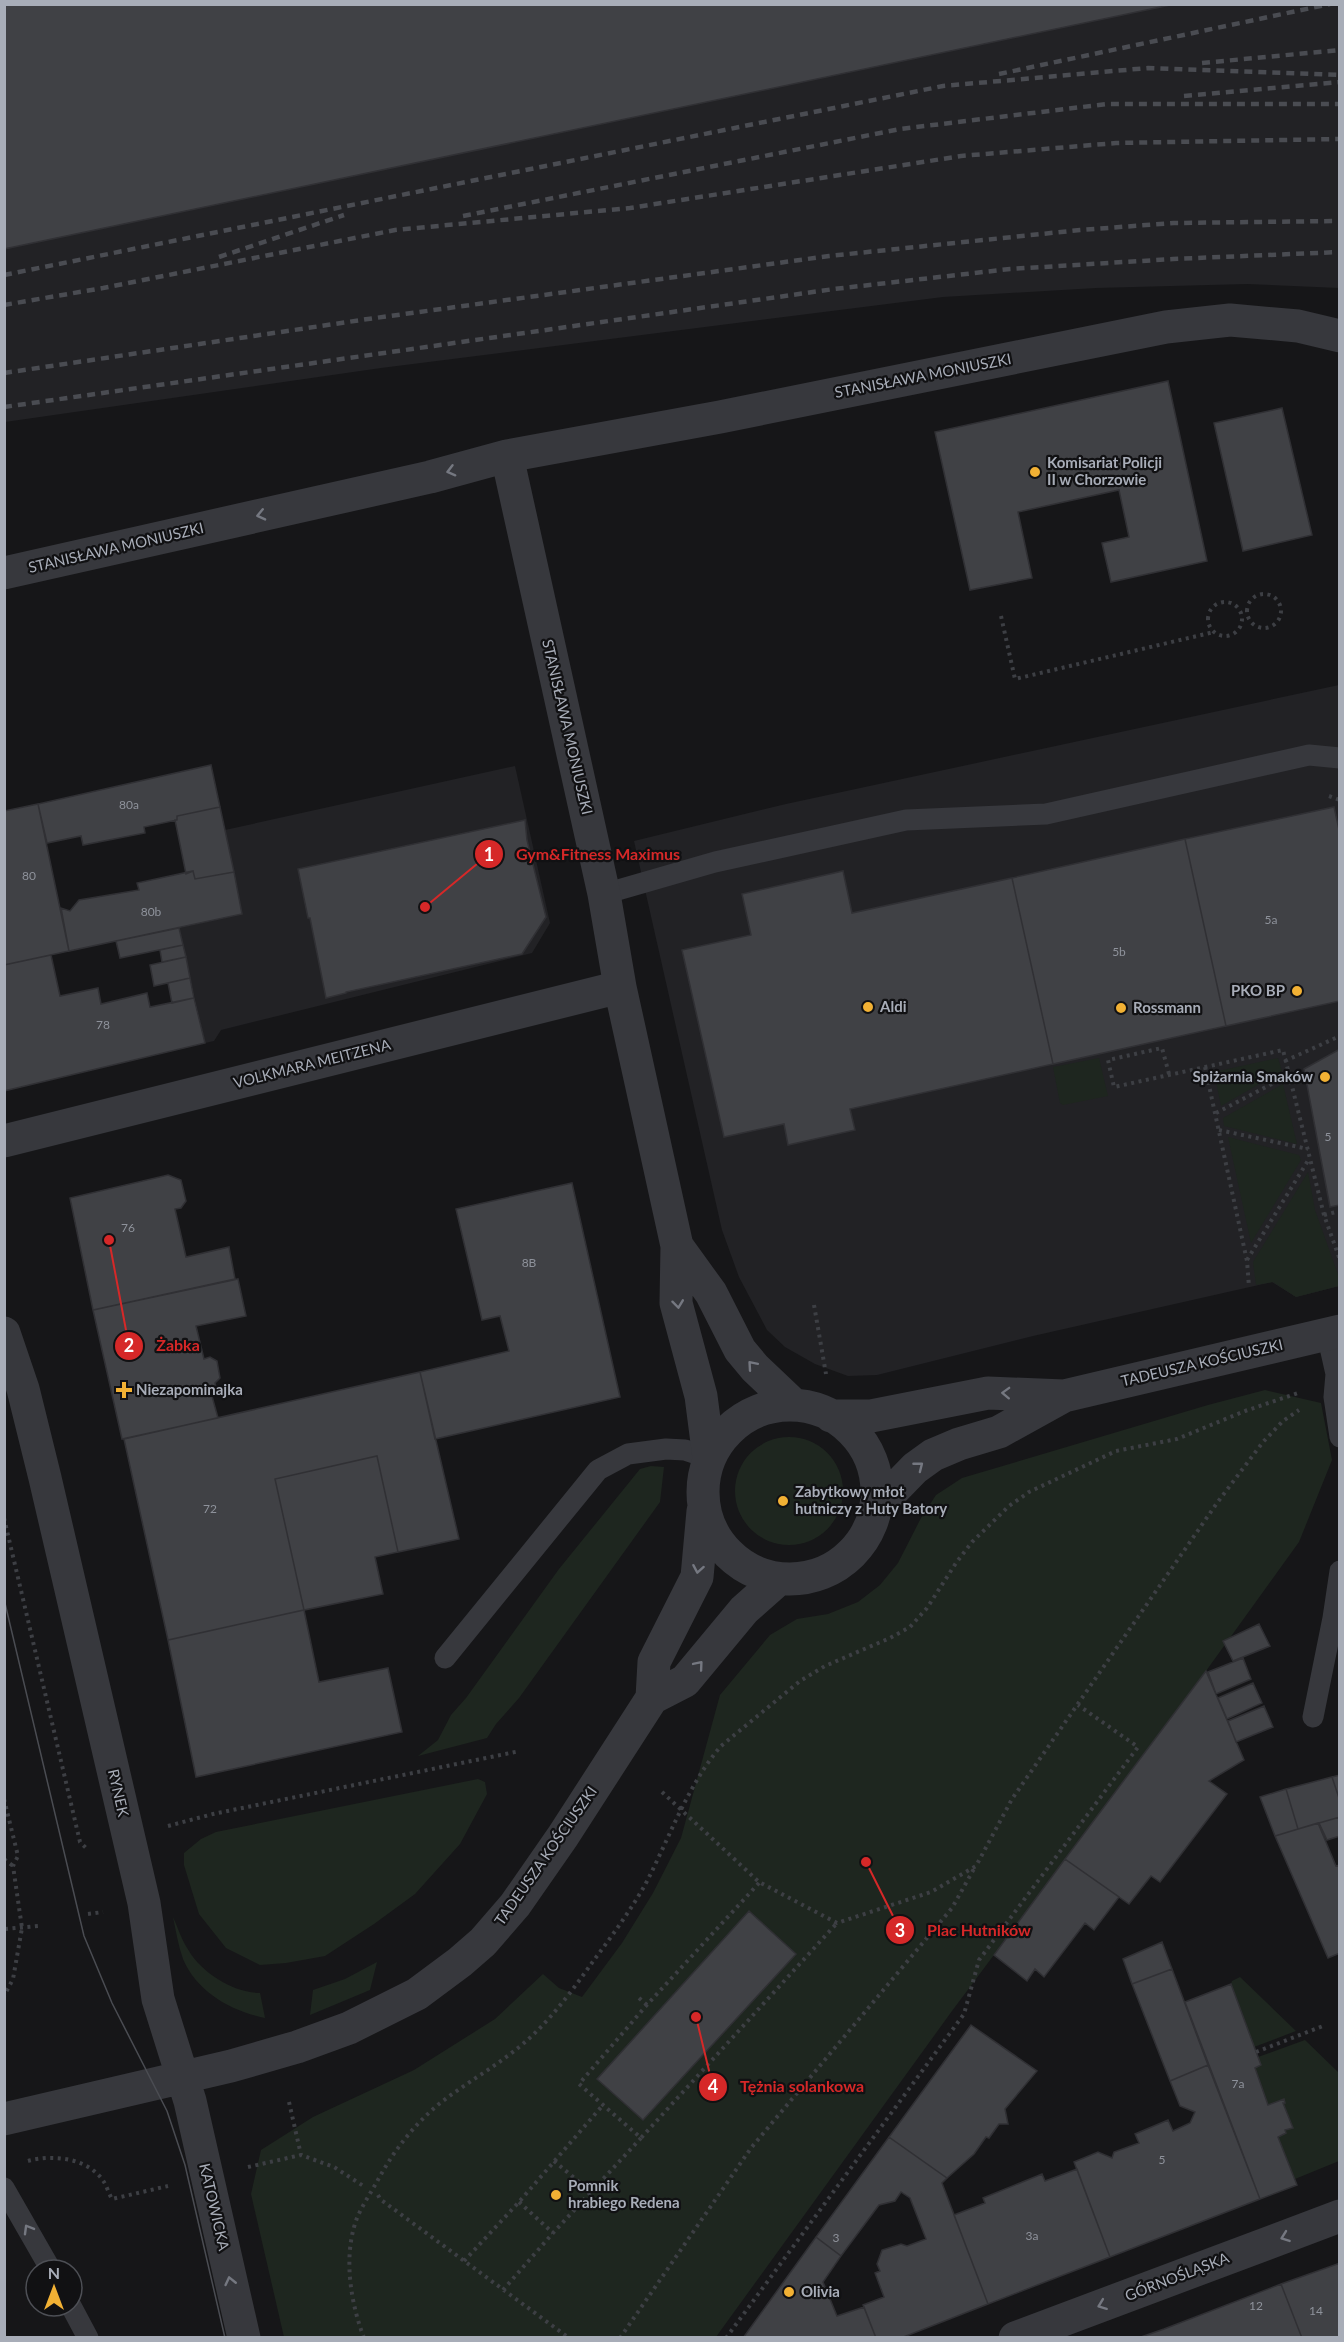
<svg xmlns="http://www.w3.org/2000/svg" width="1344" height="2342" viewBox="0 0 1344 2342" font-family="Lato,sans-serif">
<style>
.built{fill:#222225}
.green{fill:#1e261f}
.building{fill:#404145;stroke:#303034;stroke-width:1.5}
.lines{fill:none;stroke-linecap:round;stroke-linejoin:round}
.path{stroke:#3d3f44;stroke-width:4;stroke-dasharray:3 4.5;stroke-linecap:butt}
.service{stroke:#37383d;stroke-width:21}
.minor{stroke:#37383d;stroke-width:33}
.tram{stroke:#4a4c52;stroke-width:1.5}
.rail{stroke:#4a4c52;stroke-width:4.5;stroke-dasharray:8 6;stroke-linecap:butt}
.oneway{stroke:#757881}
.poi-dot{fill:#f2b134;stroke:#111113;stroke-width:2}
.labels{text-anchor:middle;stroke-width:4.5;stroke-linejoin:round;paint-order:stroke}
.number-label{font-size:12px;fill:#8e929b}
.street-label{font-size:15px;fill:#a8adb8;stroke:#111113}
.poi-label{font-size:15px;font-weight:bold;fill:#a8adb8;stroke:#111113;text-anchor:start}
.leader{fill:none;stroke:#d62828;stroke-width:2}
.callout-dot{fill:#d62828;stroke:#111113;stroke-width:2}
.mark-label{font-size:18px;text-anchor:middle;font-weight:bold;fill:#fff}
.callout-label{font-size:16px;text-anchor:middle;font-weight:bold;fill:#d62828;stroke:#111113;stroke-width:4.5;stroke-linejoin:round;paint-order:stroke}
</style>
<rect width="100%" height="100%" fill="#161618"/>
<!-- built -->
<path class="built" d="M4 5H1339V288L1247 284 1096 288 943 297 381 368 5 422Z
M1339 685V1286L1296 1297 1272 1282 1033 1336 877 1375 848 1376 815 1364 785 1347 767 1330 739 1277 722 1230 634 841 786 804Z
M515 766 550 923 532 953 221 1030 214 1041 205 1043 179 928 242 914 225 830Z"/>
<!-- green -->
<path class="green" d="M1099 1058 1108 1096 1063 1105 1060 1103 1053 1067Z
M1278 1058 1282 1071 1221 1106 1214 1072Z
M1283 1084 1297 1144 1224 1126 1223 1118Z
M1228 1137 1299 1155 1301 1160 1251 1243Z
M1308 1172 1315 1210 1339 1277V1286L1296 1297 1273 1282 1256 1285 1253 1262Z
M1265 1390 1321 1403 1332 1460 1299 1542 1206 1671 952 2011 716 2337H284L251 2194 261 2150 313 2117 414 2070 495 2019 543 1974 559 1988 582 1997 622 1943 653 1893 681 1838 720 1695 770 1635 797 1619 828 1614 858 1602 880 1585 898 1563 921 1518 936 1495 962 1478 1208 1405Z
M735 1491a54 54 0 1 1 108 0a54 54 0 1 1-108 0Z
M651 1466 664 1467 660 1502 519 1698 496 1724 487 1738 418 1756 438 1740 451 1715 466 1698 559 1569 640 1469Z
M478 1779 485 1782 487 1794 460 1844 415 1894 374 1924 325 1956 286 1963 260 1965 226 1948 199 1914 184 1865V1853L201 1839 216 1832Z
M173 1917C178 1928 182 1941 189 1951 202 1973 234 1993 260 1993L265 2018C231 2011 197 1992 183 1959 178 1945 176 1931 173 1917Z
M377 1962 370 1990 310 2015 313 1990 345 1979Z
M1240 1977 1296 2031 1254 2047 1231 1984 1232 1981Z
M1305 2040 1339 2073V2161L1295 2179 1278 2137 1286 2133 1285 2130 1293 2127 1283 2103 1268 2105 1255 2068 1261 2065 1258 2057Z"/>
<!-- building -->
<path class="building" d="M4 4H1175L4 249Z
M1168 381 1207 561 1111 582 1102 543 1129 537 1119 490 1018 512 1032 578 970 590 935 432Z
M1282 408 1312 535 1243 551 1214 423Z
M211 765 220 807 177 816V820L144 827 145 833 83 845 81 836 47 843 38 804Z
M38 804 69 951 4 965V811Z
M220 807 234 872 195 879 193 871 186 874 175 820H177V816Z
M1334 807 1340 834V1001L1226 1026 1185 839Z
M525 820 527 840 546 917 522 954 346 992V993L326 998 310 918H308L298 869Z
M1185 839 1226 1026 1053 1064 1012 878Z
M193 871 195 879 234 872 242 914 69 951 61 908 70 911 79 900 139 890 137 883Z
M843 871 852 913 1012 878 1053 1064 850 1109 855 1130 788 1145 784 1124 724 1137 682 950 751 935 742 894Z
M179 928 183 945 120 958 116 941Z
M183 945 186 957 162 962 160 950Z
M51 955 60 996 98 988 101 1004 147 993 150 1007 194 998 205 1043 4 1091V965Z
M186 957 190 978 154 986 150 965Z
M190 978 194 998 172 1003 168 983Z
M1340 1049V1205L1330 1207 1304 1069Z
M168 1175 181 1180 186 1201 181 1208 175 1209 186 1257 229 1247 235 1279 93 1310 70 1198Z
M572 1183 620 1397 435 1439 420 1372 509 1351 500 1316 482 1320 456 1209Z
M238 1279 246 1316 196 1326 204 1359 210 1357 217 1361 220 1378 215 1383 216 1387 210 1389 218 1418 122 1439 93 1310Z
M420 1372 459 1539 398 1552 377 1456 275 1479 304 1610 168 1640 124 1439Z
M377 1456 398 1552 375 1557 383 1594 304 1610 275 1479Z
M304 1610 319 1682 388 1668 402 1732 196 1777 168 1640Z
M1259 1624 1270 1646 1233 1661 1223 1641Z
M1243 1658 1251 1679 1216 1694 1208 1672Z
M1206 1671 1244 1760 1209 1781 1227 1794 1160 1882 1151 1876 1129 1904 1065 1859Z
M1253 1683 1262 1703 1227 1719 1218 1698Z
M1264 1706 1273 1727 1236 1742 1228 1721Z
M1340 1775V1801L1332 1777Z
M1332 1777 1340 1801V1817L1298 1829 1286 1789Z
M1286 1789 1298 1829 1275 1836 1260 1797Z
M1340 1817V1836L1327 1840 1319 1823Z
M1318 1823 1336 1866 1340 1865V1953L1328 1958 1275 1836Z
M1065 1859 1119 1897 1094 1930 1085 1923 1044 1977 1035 1969 1027 1981 994 1955Z
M749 1911 796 1954 643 2120 597 2079Z
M1162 1942 1172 1969 1132 1984 1123 1959Z
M1172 1969 1208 2065 1170 2081 1132 1984Z
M1231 1984 1261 2065 1255 2068 1268 2105 1284 2099 1285 2103H1283L1293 2128 1285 2130 1286 2133 1278 2137 1297 2185 1260 2199 1185 2002Z
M971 2025 1037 2071 1005 2109 1008 2124H999L989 2138 986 2137 974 2154 947 2178 889 2137Z
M1208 2065 1260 2199 1110 2257 1074 2162 1098 2152 1112 2158 1114 2152 1139 2143 1135 2134 1168 2120 1173 2131 1190 2123 1195 2112 1180 2106 1170 2081Z
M889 2137 947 2178 942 2183 988 2304 901 2338H876L863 2305 884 2297 875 2273 880 2271 877 2264 882 2250 901 2244 907 2246 926 2239 910 2198 901 2192 895 2201 879 2205 841 2256 816 2237Z
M1077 2169 1110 2257 988 2304 954 2215 985 2203 983 2198 1042 2174 1045 2181Z
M816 2237 841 2256 823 2282 837 2316 864 2307 876 2338H743Z
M1340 2263V2338H1302L1281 2284Z
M1281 2284 1302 2338H1138L1164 2329Z"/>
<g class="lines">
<!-- path -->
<path class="path" d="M1247 611a17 17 0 1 1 34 0a17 17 0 1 1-34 0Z
M1208 619a17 17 0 1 1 34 0a17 17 0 1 1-34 0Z
M1001 616 1015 679 1214 632
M1329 796 1340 800
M1285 1061 1340 1036
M1205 1067 1247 1261 1249 1287
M1169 1074 1162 1048 1108 1060 1114 1087 1283 1050 1324 1215 1340 1260
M1216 1113 1289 1075
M1219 1130 1308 1149
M1324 1215 1340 1211
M1247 1260 1309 1159
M814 1305 826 1374
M4 1518 80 1842 86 1848
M662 1792 759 1882 837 1923 931 1892 976 1866 1012 1799 1217 1503 1263 1442 1283 1421 1299 1410
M4 1799 18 1856 13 1866 22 1928 13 1979 4 1996
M168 1826 213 1814 520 1751
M4 1859 13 1866
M759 1883 645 2007 579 2084 641 2138 837 1923
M88 1914 103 1912
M5 1929 39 1926
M639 1998 647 2005
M1256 2052 1323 2026
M289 2102 301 2155
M28 2161C53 2154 89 2158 104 2182 107 2187 109 2194 112 2199L168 2186
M554 2161 591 2192
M248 2167 301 2155 334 2167 365 2187
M378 2195 380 2199 569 2338
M519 2202 553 2233
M464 2261 519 2202 603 2105
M503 2290 553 2233 641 2138
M364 2338C350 2301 343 2255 357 2218 363 2204 372 2191 379 2178 395 2149 414 2125 439 2104 471 2079 508 2060 537 2031 558 2010 577 1984 594 1960 612 1936 630 1911 645 1885 669 1839 687 1786 721 1746L800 1681 825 1666 890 1638 910 1627 927 1608 956 1563 972 1542 1009 1506 1029 1492 1116 1451 1177 1439 1245 1411 1298 1393
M620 2338 751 2148 952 1908 975 1867
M726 2338 964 2014 979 1960 1138 1747 1078 1705"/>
<!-- service -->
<path class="service" d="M604 894 715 862 906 820 1046 814 1309 755 1340 758
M1327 1334 1336 1374 1334 1397 1340 1437
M445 1658 598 1470 628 1454 666 1449 685 1450 709 1458
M1313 1717 1333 1618 1340 1571
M4 2188 51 2270
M71 2306 88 2338"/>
<!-- minor -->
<path class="minor" d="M507 456 604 894 620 987 677 1246 676 1303 701 1396 709 1458
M4 573 430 477 507 456 720 417 1166 327 1230 320 1298 326 1340 336
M4 1141 620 987
M677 1246 711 1293 740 1350 755 1368 794 1405
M4 1333 23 1389 45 1478 144 1903 158 1999 190 2101 244 2338
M703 1492a87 87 0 1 1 174 0a87 87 0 1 1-174 0Z
M831 1416H871L988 1393 1064 1396
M877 1507 915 1468 933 1455 959 1444 999 1432 1064 1396 1340 1331
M652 1698 654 1662 697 1577 703 1511
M4 2119 231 2066 297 2047 349 2028 417 1994 460 1962 483 1942 515 1905 563 1836 652 1698 685 1681 744 1610 779 1579
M1015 2338 1340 2216"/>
<!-- tram -->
<path class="tram" d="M4 1599 84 1936 112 2003 167 2111 185 2165 225 2338"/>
<!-- rail -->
<path class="rail" d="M1202 63 1340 50
M999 74 1330 4
M1184 96 1340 82
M463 216 900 129 1107 104H1340
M219 257 344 215
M4 275 943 86 1148 68 1340 75
M4 305 103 288 395 230 630 208 961 156 1116 143 1340 139
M4 373 368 319 829 256 1080 230 1174 223 1340 221
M4 407 834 289 1010 269 1173 259 1340 252"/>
</g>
<!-- one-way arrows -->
<defs><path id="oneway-chevron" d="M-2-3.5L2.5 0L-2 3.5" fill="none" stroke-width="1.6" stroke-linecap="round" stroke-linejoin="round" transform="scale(1.5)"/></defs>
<g class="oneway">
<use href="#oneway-chevron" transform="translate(451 471) rotate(165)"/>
<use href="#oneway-chevron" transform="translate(261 515) rotate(167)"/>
<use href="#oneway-chevron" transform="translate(678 1304) rotate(83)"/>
<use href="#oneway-chevron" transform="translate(752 1365) rotate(-131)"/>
<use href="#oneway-chevron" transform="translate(1006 1393) rotate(-178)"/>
<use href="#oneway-chevron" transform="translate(919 1466) rotate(-38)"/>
<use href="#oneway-chevron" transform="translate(698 1569) rotate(100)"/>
<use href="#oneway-chevron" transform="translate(699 1665) rotate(-50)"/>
<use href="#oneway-chevron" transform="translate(28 2229) rotate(-120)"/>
<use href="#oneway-chevron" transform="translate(1285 2237) rotate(160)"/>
<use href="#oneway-chevron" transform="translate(230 2281) rotate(-103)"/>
<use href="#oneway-chevron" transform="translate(1102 2305) rotate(159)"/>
</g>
<!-- markers -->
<g class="poi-dot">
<circle cx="1035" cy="472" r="6"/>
<circle cx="1297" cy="991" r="6"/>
<circle cx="868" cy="1007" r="6"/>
<circle cx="1121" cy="1008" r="6"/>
<circle cx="1325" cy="1077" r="6"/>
<path d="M121 1381h6v6h6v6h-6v6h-6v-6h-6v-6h6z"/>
<circle cx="783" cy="1501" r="6"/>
<circle cx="556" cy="2195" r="6"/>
<circle cx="789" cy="2292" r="6"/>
</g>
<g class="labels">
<!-- number labels -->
<g class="number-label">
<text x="129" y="809">80a</text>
<text x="29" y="880">80</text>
<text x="151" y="916">80b</text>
<text x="1271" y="924">5a</text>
<text x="1119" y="956">5b</text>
<text x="103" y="1029">78</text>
<text x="1328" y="1141">5</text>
<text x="128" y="1232">76</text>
<text x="529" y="1267">8B</text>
<text x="210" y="1513">72</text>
<text x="1238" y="2088">7a</text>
<text x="1162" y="2164">5</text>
<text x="1032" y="2240">3a</text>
<text x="836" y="2242">3</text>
<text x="1256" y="2310">12</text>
<text x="1316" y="2315">14</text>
</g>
<!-- street labels -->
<g class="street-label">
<text transform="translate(923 376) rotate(-11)" y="5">STANISŁAWA MONIUSZKI</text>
<text transform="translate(116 548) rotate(-13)" y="5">STANISŁAWA MONIUSZKI</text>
<text transform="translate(567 727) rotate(77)" y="5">STANISŁAWA MONIUSZKI</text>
<text transform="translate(312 1064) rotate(-14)" y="5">VOLKMARA MEITZENA</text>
<text transform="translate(1202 1363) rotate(-13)" y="5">TADEUSZA KOŚCIUSZKI</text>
<text transform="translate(118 1793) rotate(77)" y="5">RYNEK</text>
<text transform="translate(546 1856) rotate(-55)" y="5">TADEUSZA KOŚCIUSZKI</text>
<text transform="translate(214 2207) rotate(77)" y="5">KATOWICKA</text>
<text transform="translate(1177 2277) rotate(-21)" y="5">GÓRNOŚLĄSKA</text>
</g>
<!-- poi labels -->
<g class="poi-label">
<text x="1047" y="468">Komisariat Policji<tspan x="1047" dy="17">II w Chorzowie</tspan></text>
<text x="1285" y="996" text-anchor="end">PKO BP</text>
<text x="880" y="1012">Aldi</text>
<text x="1133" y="1013">Rossmann</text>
<text x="1313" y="1082" text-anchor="end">Spiżarnia Smaków</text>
<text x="136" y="1395">Niezapominajka</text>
<text x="795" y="1497">Zabytkowy młot<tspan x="795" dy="17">hutniczy z Huty Batory</tspan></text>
<text x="568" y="2191">Pomnik<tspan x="568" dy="17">hrabiego Redena</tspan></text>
<text x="801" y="2297">Olivia</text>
</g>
</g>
<!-- callouts -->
<path class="leader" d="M425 907L489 854M109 1240L129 1346M866 1862L900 1930M696 2017L713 2087"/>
<g class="callout-dot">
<circle cx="425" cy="907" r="6"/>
<circle cx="109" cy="1240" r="6"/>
<circle cx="866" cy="1862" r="6"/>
<circle cx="696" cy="2017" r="6"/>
<circle cx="489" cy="854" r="15"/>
<circle cx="129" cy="1346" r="15"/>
<circle cx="900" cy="1930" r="15"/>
<circle cx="713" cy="2087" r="15"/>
</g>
<g class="mark-label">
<text x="489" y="861">1</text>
<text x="129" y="1352">2</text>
<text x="900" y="1937">3</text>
<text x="713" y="2093">4</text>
</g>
<g class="callout-label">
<text x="598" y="860">Gym&amp;Fitness Maximus</text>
<text x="178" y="1351">Żabka</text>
<text x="979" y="1936">Plac Hutników</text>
<text x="802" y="2092">Tężnia solankowa</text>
</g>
<!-- border -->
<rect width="1344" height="2342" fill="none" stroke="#a8adb8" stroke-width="12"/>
<!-- north arrow -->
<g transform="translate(54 2288)"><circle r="28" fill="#111113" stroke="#4d4f55" stroke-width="1.5"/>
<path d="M0-4.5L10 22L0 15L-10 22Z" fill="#f2b134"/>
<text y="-9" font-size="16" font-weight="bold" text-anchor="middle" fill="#a8adb8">N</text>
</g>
</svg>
